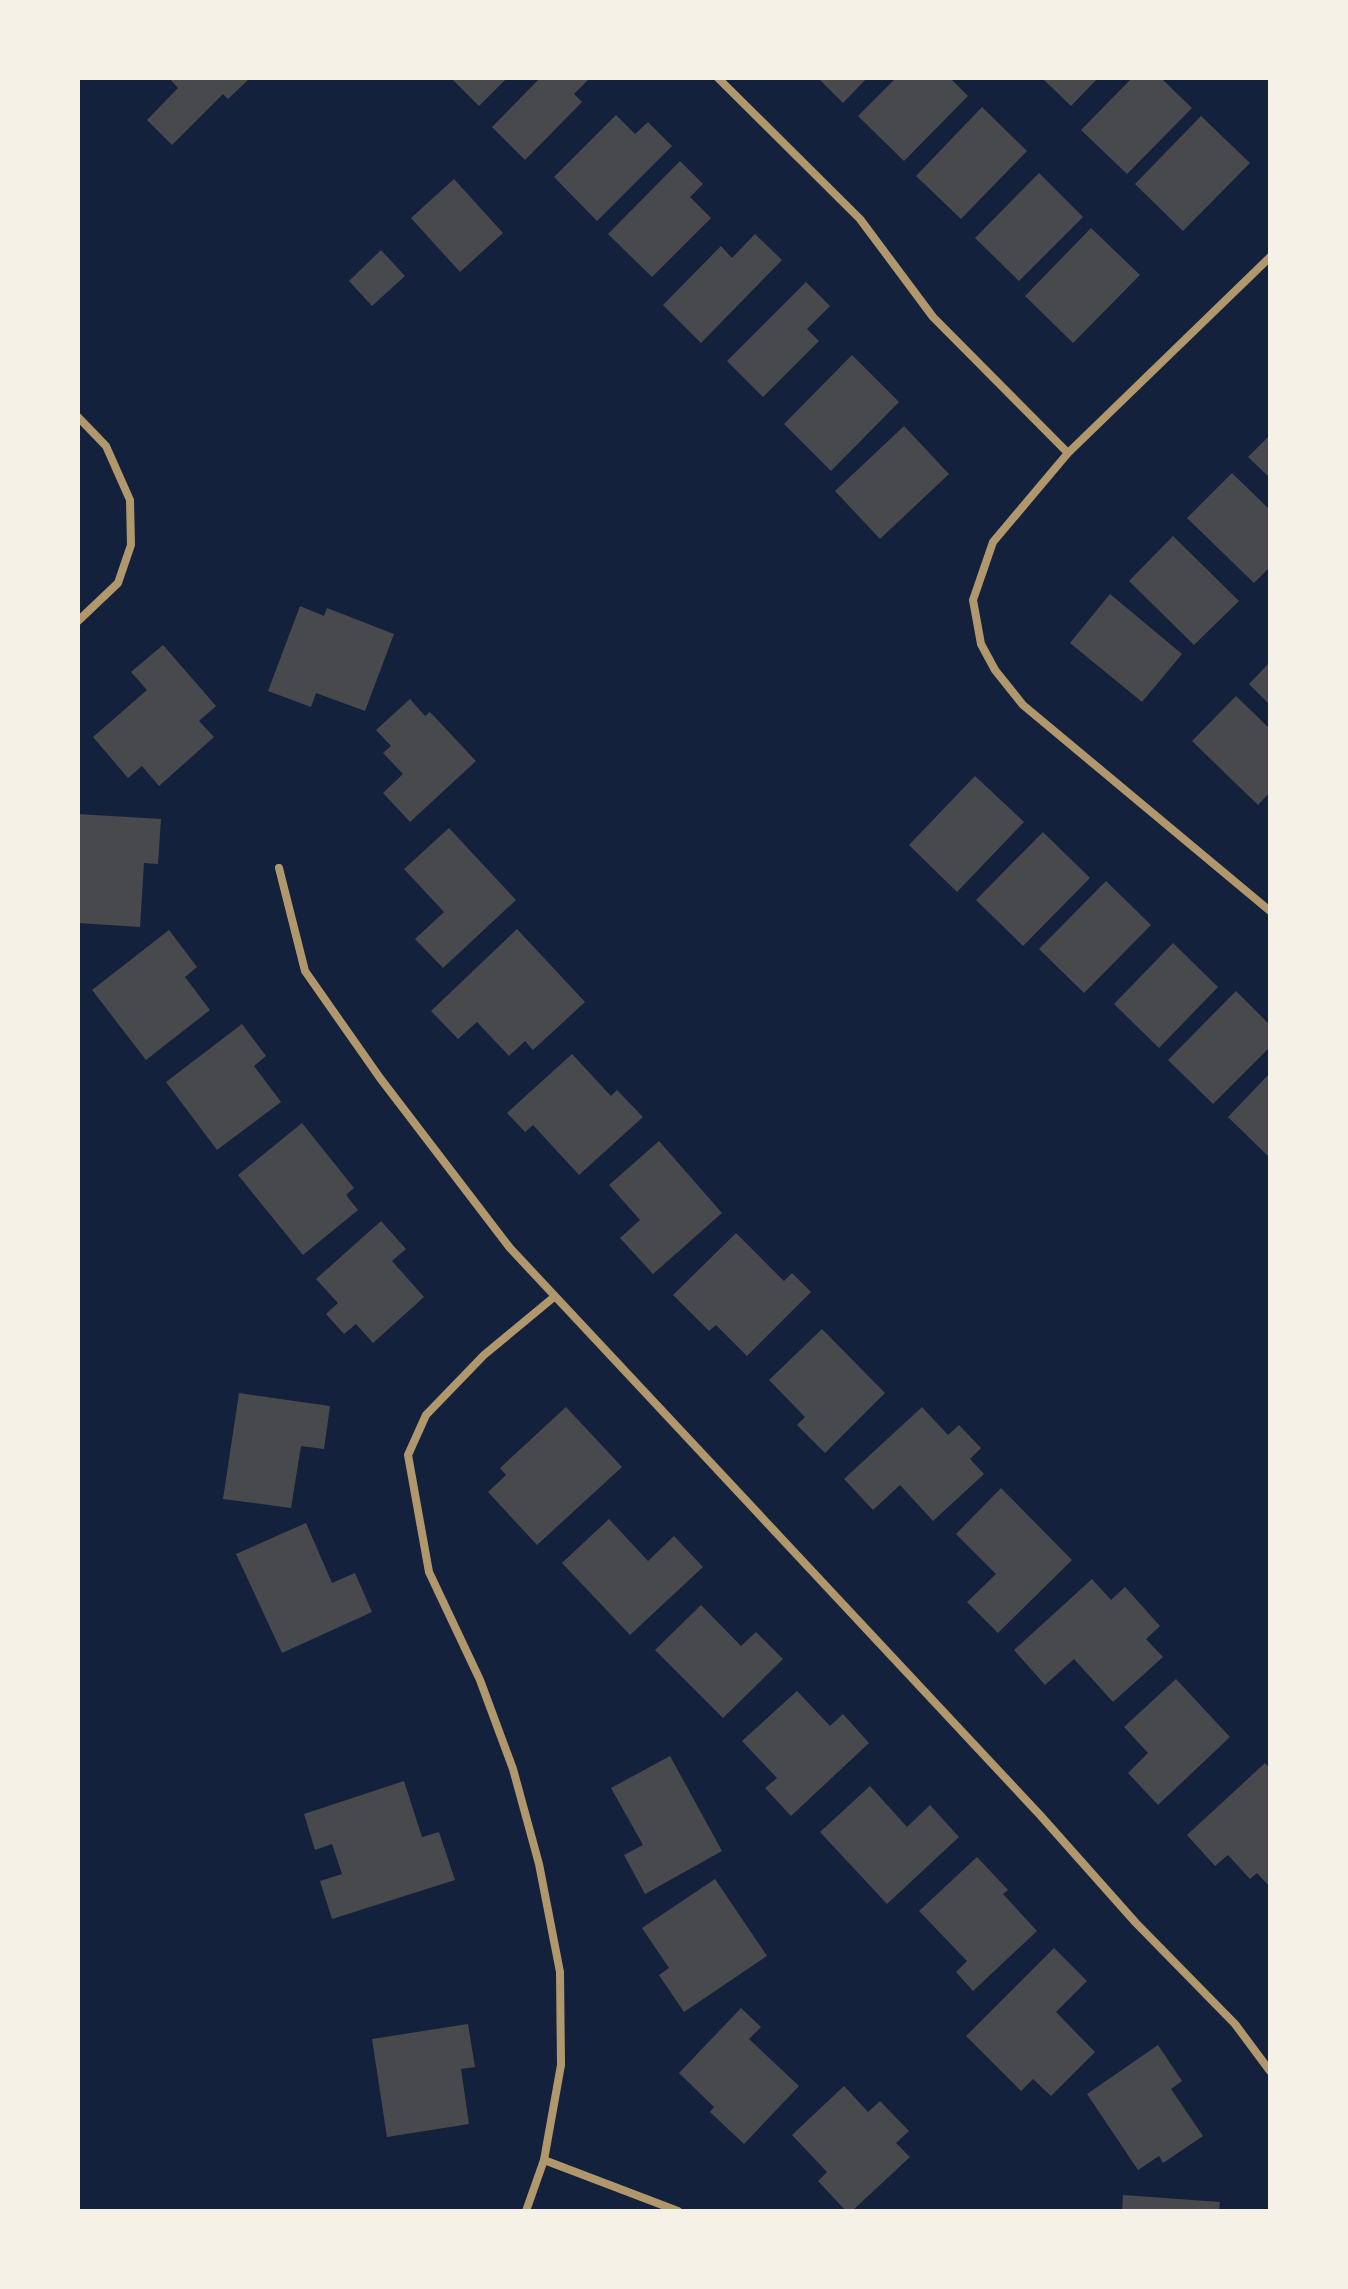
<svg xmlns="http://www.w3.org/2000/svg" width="1348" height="2289" viewBox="0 0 1348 2289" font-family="Overpass,sans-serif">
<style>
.building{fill:#48494c}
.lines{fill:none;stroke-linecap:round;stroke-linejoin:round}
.minor{stroke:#b1986c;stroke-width:8}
</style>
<rect width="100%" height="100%" fill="#14213d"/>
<!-- building -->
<path class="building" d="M169 78H250L228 99 223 94 172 145 147 120 178 88Z
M451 78H507L479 106Z
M540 78H590L574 94 582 102 525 160 492 127Z
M818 78H867L843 103Z
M896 78H950L968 96 904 161 858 116Z
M1042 78H1098L1071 106Z
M1132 78H1161L1192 108 1127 174 1081 130Z
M982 107 1027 151 961 219 916 176Z
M616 115 635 134 648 122 672 146 597 221 554 177Z
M1201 116 1250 163 1183 231 1135 184Z
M680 161 703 184 690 197 711 218 652 277 608 234Z
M1039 173 1083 217 1019 281 975 238Z
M454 179 503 233 460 272 411 218Z
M1091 228 1140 275 1073 343 1025 296Z
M755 234 782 260 701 343 663 305 721 246 732 258Z
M381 250 405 276 372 306 349 281Z
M806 282 830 306 807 329 819 341 763 397 727 361Z
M852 355 899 402 831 471 784 424Z
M904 426 949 474 880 539 835 491Z
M1270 435V478L1248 457Z
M1232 473 1270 510V567L1254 583 1187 518Z
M1173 536 1239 601 1194 645 1129 581Z
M1110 594 1182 654 1142 702 1070 643Z
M300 606 324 616 327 608 394 634 365 711 316 693 311 707 268 691Z
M163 645 216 706 199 721 214 737 159 786 142 766 128 778 93 737 147 690 131 672Z
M1270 662V705L1249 684Z
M1236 696 1270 729V792L1258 805 1192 741Z
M410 699 425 716 430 712 476 761 410 822 383 793 403 774 383 753 391 746 376 730Z
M975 776 1024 822 957 892 909 845Z
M78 814 161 819 158 864 144 863 140 927 78 923Z
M449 828 516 900 443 968 415 939 444 912 404 869Z
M1043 832 1090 878 1023 946 976 900Z
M1106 881 1151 925 1084 993 1039 949Z
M517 929 585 1002 533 1050 525 1041 509 1056 477 1022 458 1039 431 1011Z
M169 930 197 967 185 977 210 1010 146 1060 92 990Z
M1173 943 1218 987 1159 1048 1114 1004Z
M1236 991 1270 1025V1047L1213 1104 1168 1060Z
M242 1024 266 1056 254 1066 281 1102 217 1150 166 1082Z
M572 1054 611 1096 617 1090 643 1117 579 1175 533 1125 525 1132 507 1113Z
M1270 1073V1158L1228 1117Z
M302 1123 354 1188 346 1195 358 1210 303 1255 238 1175Z
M659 1141 722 1213 653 1274 620 1238 640 1220 609 1185Z
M381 1221 406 1249 392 1261 424 1297 373 1343 356 1324 344 1334 326 1314 338 1303 316 1279Z
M736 1233 784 1281 792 1273 811 1292 747 1356 716 1325 709 1331 673 1295Z
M822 1329 885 1393 825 1453 797 1425 805 1417 769 1380Z
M239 1393 330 1406 324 1449 301 1446 291 1508 223 1499Z
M566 1407 622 1467 537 1545 488 1492 506 1475 500 1468Z
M922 1407 948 1435 959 1425 981 1448 970 1459 984 1474 933 1521 900 1485 873 1510 844 1479Z
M1001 1488 1072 1560 998 1633 967 1602 996 1574 956 1534Z
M609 1519 648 1561 674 1536 703 1567 630 1635 562 1563Z
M306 1523 332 1583 355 1573 372 1612 282 1653 236 1554Z
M1092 1579 1111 1600 1125 1587 1160 1626 1146 1639 1163 1657 1113 1702 1074 1659 1045 1685 1014 1650Z
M701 1605 741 1646 756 1632 783 1659 723 1718 655 1650Z
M1176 1679 1230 1737 1158 1805 1128 1773 1148 1753 1124 1727Z
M797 1691 830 1726 843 1714 869 1743 791 1816 765 1788 777 1778 742 1741Z
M670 1756 722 1851 645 1894 624 1855 643 1845 611 1788Z
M1265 1763 1270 1769V1887L1257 1873 1250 1879 1228 1855 1215 1866 1187 1835Z
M404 1781 422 1837 439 1832 455 1880 332 1919 320 1881 342 1874 332 1844 315 1850 304 1814Z
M870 1786 907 1827 930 1805 959 1837 887 1904 820 1832Z
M977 1857 1008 1890 1003 1894 1037 1931 973 1991 956 1972 967 1961 919 1911Z
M715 1879 767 1956 684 2012 659 1975 669 1968 642 1928Z
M1054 1948 1087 1981 1056 2012 1095 2052 1051 2096 1033 2079 1021 2091 966 2036Z
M741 2008 761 2027 749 2039 799 2086 744 2144 710 2112 714 2107 679 2073Z
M468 2024 475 2067 461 2069 469 2124 387 2137 372 2039Z
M1158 2045 1182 2081 1171 2089 1203 2136 1163 2163 1159 2156 1138 2170 1087 2094Z
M844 2086 868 2112 880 2101 909 2131 896 2143 910 2157 852 2211H846L818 2181 827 2172 792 2135Z
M1123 2195 1220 2202 1219 2211H1122Z"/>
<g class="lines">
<!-- minor -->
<path class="minor" d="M718 78 860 219 933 317 1068 453
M1270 257 1068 453 993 542 973 600 981 644 995 670 1023 705 1270 911
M78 417 106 446 130 500 131 545 118 583 78 621
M279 868 305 971 380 1078 510 1248 1040 1815 1136 1923 1235 2024 1270 2071
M544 2160 678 2211
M526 2211 544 2160 561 2065 560 1972 539 1864 513 1769 480 1680 429 1572 408 1455 426 1415 484 1355 554 1297"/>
</g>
<!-- border -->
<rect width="1348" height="2289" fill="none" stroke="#f6f1e7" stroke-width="160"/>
</svg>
